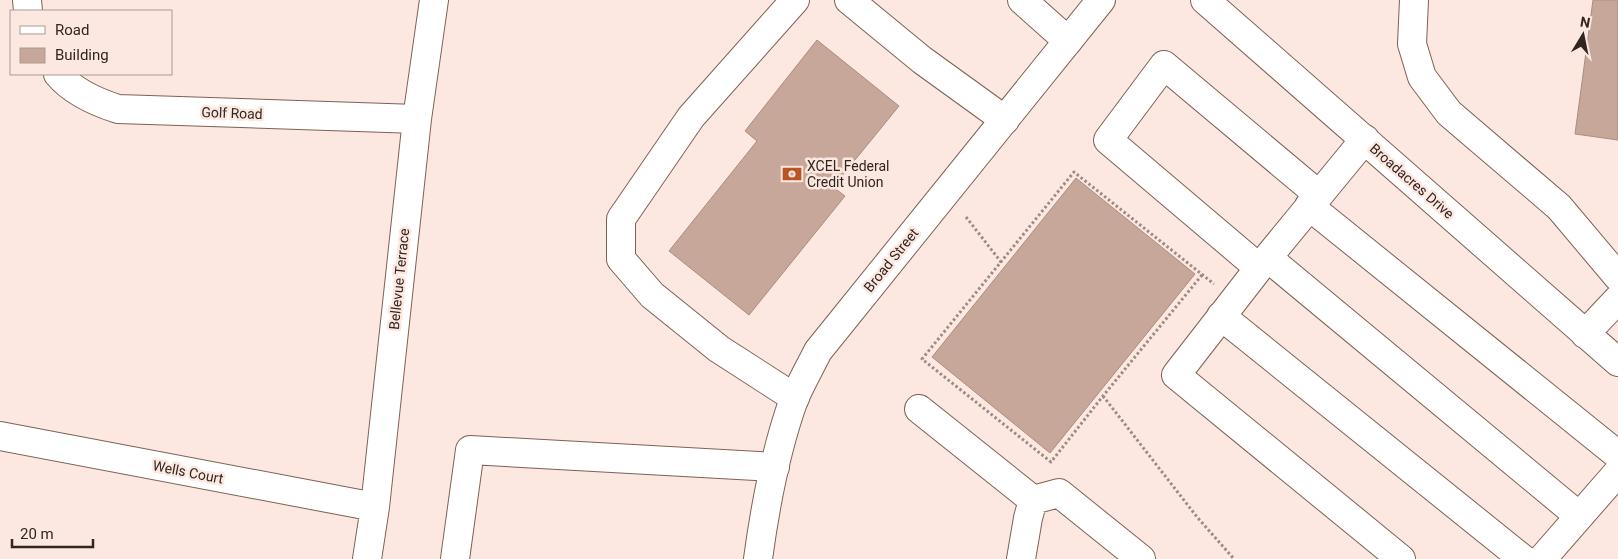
<svg xmlns="http://www.w3.org/2000/svg" width="1618" height="559" viewBox="0 0 1618 559" font-family="Roboto,sans-serif">
<style>
.building{fill:#c6a79a;stroke:#ab8d80}
.lines{fill:none;stroke-linecap:round;stroke-linejoin:round}
.minor-casing{stroke:#7e6155;stroke-width:30}
.major-casing{stroke:#7e6155;stroke-width:30}
.path{stroke:#9b8b85;stroke-width:3;stroke-dasharray:2.5 2.5;stroke-linecap:butt}
.minor{stroke:#fff;stroke-width:28}
.major{stroke:#fff;stroke-width:28}
.labels{text-anchor:middle;stroke-width:5;stroke-linejoin:round;paint-order:stroke}
.street-label{font-size:14px;fill:#312520;stroke:#fce8e0}
.poi-label{font-size:14px;fill:#312520;stroke:#fce8e0;text-anchor:start}
</style>
<rect width="100%" height="100%" fill="#fce8e0"/>
<!-- building -->
<path class="building" d="M1593 0H1618V140L1575 134Z
M817 40 899 106 833 187 845 196 749 315 669 251 757 141 745 131Z
M1076 178 1195 274 1050 453 932 357Z"/>
<g class="lines">
<defs>
<path id="minor" d="M27 0 28 11
M849 0 922 60 1005 120
M1022 0 1068 41
M1205 0 1618 362
M1414 0 1412 44 1422 77 1449 113 1559 207 1618 277
M58 74C73 92 96 102 118 109L417 119
M1365 139 1319 195 1164 65 1108 140 1259 268 1176 375 1401 559
M1309 206 1618 455
M1268 258 1579 516
M1259 268 1319 195
M1221 316 1523 559
M1585 334 1618 299
M795 398 719 349 652 295 621 259V219L691 117 795 0
M919 409 1033 500 1059 493 1141 559
M0 436 375 507
M367 559 375 507 417 119 434 0
M455 559 470 450 775 467
M1021 559 1028 518 1033 500
M1542 559 1618 472"/>
<path id="major" d="M758 559C765 507 776 449 794 399 801 383 810 367 818 351L1101 0"/>
</defs>
<!-- minor casing -->
<use href="#minor" class="minor-casing"/>
<!-- major casing -->
<use href="#major" class="major-casing"/>
<!-- path -->
<path class="path" d="M966 217 1001 262
M1202 275 1103 396 1051 462 922 359 1074 172 1214 284
M1103 396 1197 517 1234 559"/>
<!-- minor -->
<use href="#minor" class="minor"/>
<!-- major -->
<use href="#major" class="major"/>
</g>
<!-- icons -->
<defs>
<symbol id="bank-bare" viewBox="-9 -9 18 18"><path d="M-6-4H6V4H-6ZM0-2.3a2.3 2.3 0 1 0 0 4.6a2.3 2.3 0 1 0 0-4.6Z" fill="#ba5523" stroke="#fce8e0" stroke-width="2.5" paint-order="stroke"/></symbol>
</defs>
<g fill-rule="evenodd">
<use href="#bank-bare" x="778" y="160" width="28" height="28"/>
</g>
<g class="labels">
<!-- street labels -->
<g class="street-label">
<text transform="translate(232 113) rotate(2)" y="5">Golf Road</text>
<text transform="translate(1412 181) rotate(41)" y="5">Broadacres Drive</text>
<text transform="translate(891 260) rotate(-51)" y="5">Broad Street</text>
<text transform="translate(399 279) rotate(-84)" y="5">Bellevue Terrace</text>
<text transform="translate(188 472) rotate(11)" y="5">Wells Court</text>
</g>
<!-- poi labels -->
<g class="poi-label">
<text x="807" y="171">XCEL Federal<tspan x="807" dy="16">Credit Union</tspan></text>
</g>
</g>
<!-- legend -->
<rect x="10" y="10" width="162" height="65" fill="#fce8e0" stroke="#ab9a93"/>
<rect x="20" y="26" width="25" height="8" fill="#ffffff" stroke="#ab9a93"/>
<text x="55" y="35" font-size="15" fill="#312520">Road</text>
<rect x="20" y="48" width="25" height="15" fill="#c6a79a" stroke="#ab9a93"/>
<text x="55" y="60" font-size="15" fill="#312520">Building</text>
<!-- north arrow -->
<g transform="translate(1583 35) rotate(10)" stroke="#fce8e0" stroke-width="4" paint-order="stroke">
<path d="M0-4L9 19L0 12L-9 19Z" fill="#312520"/>
<text y="-8" font-size="14" font-weight="bold" text-anchor="middle" fill="#312520">N</text>
</g>
<!-- scale -->
<path d="M12 539v8h81v-8" fill="none" stroke="#312520" stroke-width="2.5"/>
<text x="20" y="539" font-size="15" fill="#312520" stroke="#fce8e0" stroke-width="4" paint-order="stroke">20 m</text>
</svg>
